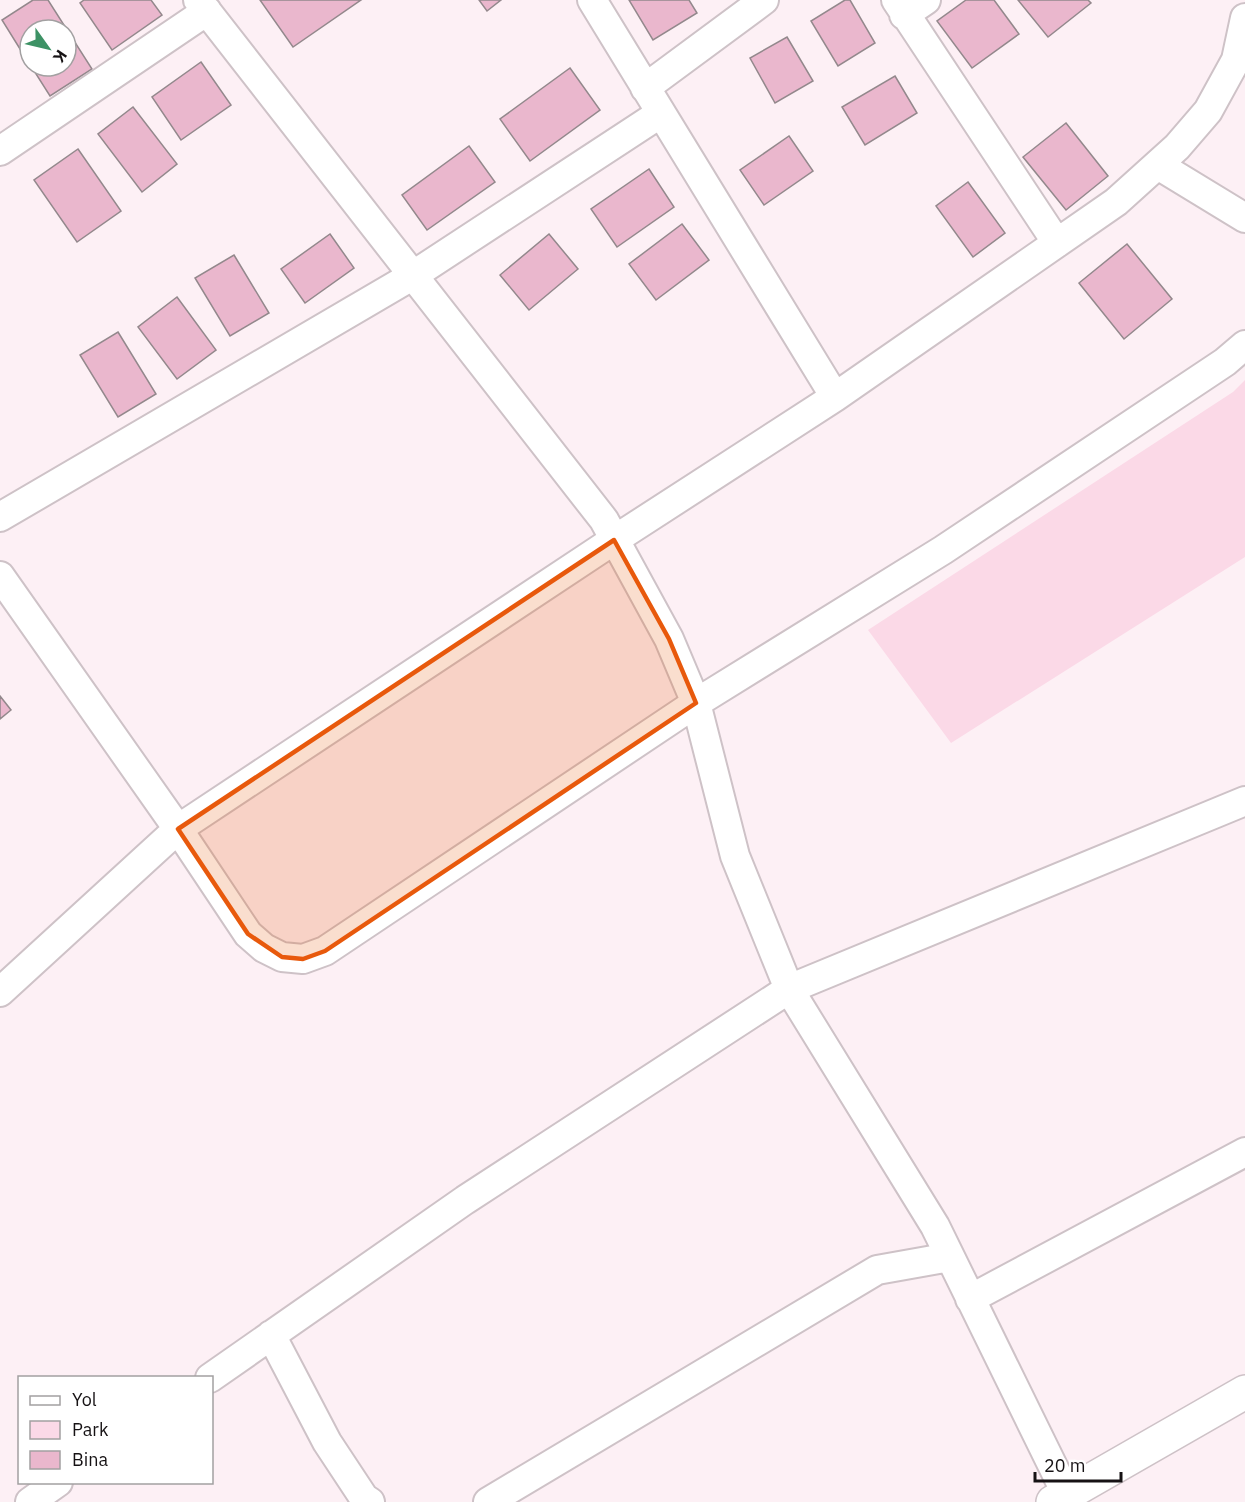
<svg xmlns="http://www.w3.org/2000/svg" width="1245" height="1502" viewBox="0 0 1245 1502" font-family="'IBM Plex Sans',sans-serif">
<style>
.green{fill:#fbd9e7}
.building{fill:#eab7cd;stroke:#93888c;stroke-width:1.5}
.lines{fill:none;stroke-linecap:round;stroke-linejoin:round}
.street-casing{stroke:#cec2c7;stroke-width:32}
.secondary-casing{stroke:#cec2c7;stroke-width:36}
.street{stroke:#fff;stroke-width:28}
.secondary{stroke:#fff;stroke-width:33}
.marked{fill:#e8590c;fill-opacity:0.2;stroke:#e8590c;stroke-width:4.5;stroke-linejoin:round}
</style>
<rect width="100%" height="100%" fill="#fdf0f5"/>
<!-- green -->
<path class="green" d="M1245 380V557L951 743 868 630 1233 392Z"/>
<!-- building -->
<path class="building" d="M33 0H48L92 69 50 96 31 66H66V30H30V65L2 20Z
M84 0H151L162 15 112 50 80 3Z
M260 0H361L293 47Z
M479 0H501L487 11Z
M629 0H689L697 13 653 40Z
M845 0H850L875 43 838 66 811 21Z
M966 0H994L1019 34 972 68 937 21Z
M1018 0H1088L1091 3 1048 37Z
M787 37 813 81 775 103 750 58Z
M201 62 231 105 181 140 152 97Z
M570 68 600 110 530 161 500 119Z
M895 76 917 113 865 145 842 107Z
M133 107 177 164 142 192 98 134Z
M1066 123 1108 176 1066 210 1023 157Z
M789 136 813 171 764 205 740 170Z
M469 146 495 182 427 230 402 195Z
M78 149 121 211 77 242 34 180Z
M649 169 674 207 617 247 591 209Z
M968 182 1005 233 973 257 936 206Z
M682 224 709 260 656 300 629 264Z
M330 234 354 268 305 303 281 269Z
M549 234 578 269 529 310 500 275Z
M1127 244 1172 299 1124 339 1079 283Z
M234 255 269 313 230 336 195 278Z
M177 297 216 350 177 379 138 327Z
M118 332 156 394 118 417 80 355Z
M0 696 11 710 0 719Z"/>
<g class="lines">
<defs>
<path id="street" d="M198 0 604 520 669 639 696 703 735 856 789 989 935 1226 1066 1493
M592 0 835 397
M896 0 1057 243
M904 15 926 0
M645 88 764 0
M0 151 207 11
M1158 165 1245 218
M0 517 412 276 661 113
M0 576 178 829 248 934 264 948 282 957 303 959 325 951 696 703 943 550 1225 362 1245 345
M0 992 178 829 614 540 835 397 1116 202 1177 147 1208 111 1236 60 1245 18
M970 1299 1245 1152
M271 1335 327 1442 364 1498 370 1502
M210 1378 465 1200 789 989 1245 801
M30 1502 58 1482
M488 1502 877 1270 950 1257"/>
<path id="secondary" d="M1053 1502 1245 1392"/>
</defs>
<!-- street casing -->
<use href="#street" class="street-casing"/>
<!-- secondary casing -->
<use href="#secondary" class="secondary-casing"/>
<!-- street -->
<use href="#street" class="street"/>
<!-- secondary -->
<use href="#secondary" class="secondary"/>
</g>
<!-- marked area -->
<path class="marked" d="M614 540 669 639 696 703 325 951 303 959 282 957 248 934 178 829Z"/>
<!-- legend -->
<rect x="18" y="1376" width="195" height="108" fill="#ffffff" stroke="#a2a0a1" stroke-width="1.5"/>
<rect x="30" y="1396" width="30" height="9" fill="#ffffff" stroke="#a2a0a1" stroke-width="1.5"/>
<text x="72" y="1406" font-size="18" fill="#161214">Yol</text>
<rect x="30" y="1421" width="30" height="18" fill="#fbd9e7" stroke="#a2a0a1" stroke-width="1.5"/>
<text x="72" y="1436" font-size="18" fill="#161214">Park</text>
<rect x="30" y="1451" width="30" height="18" fill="#eab7cd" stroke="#a2a0a1" stroke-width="1.5"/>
<text x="72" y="1466" font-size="18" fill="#161214">Bina</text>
<!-- north arrow -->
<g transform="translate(48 48) rotate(124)"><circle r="28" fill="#ffffff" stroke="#a2a0a1" stroke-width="1.5"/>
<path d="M0-4.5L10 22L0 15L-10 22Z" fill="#3d9265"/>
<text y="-9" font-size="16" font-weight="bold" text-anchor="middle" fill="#161214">K</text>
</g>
<!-- scale -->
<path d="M1035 1472v9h86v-9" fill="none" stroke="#161214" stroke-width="3"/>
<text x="1044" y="1472" font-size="18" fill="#161214" stroke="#ffffff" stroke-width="4.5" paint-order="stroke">20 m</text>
</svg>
